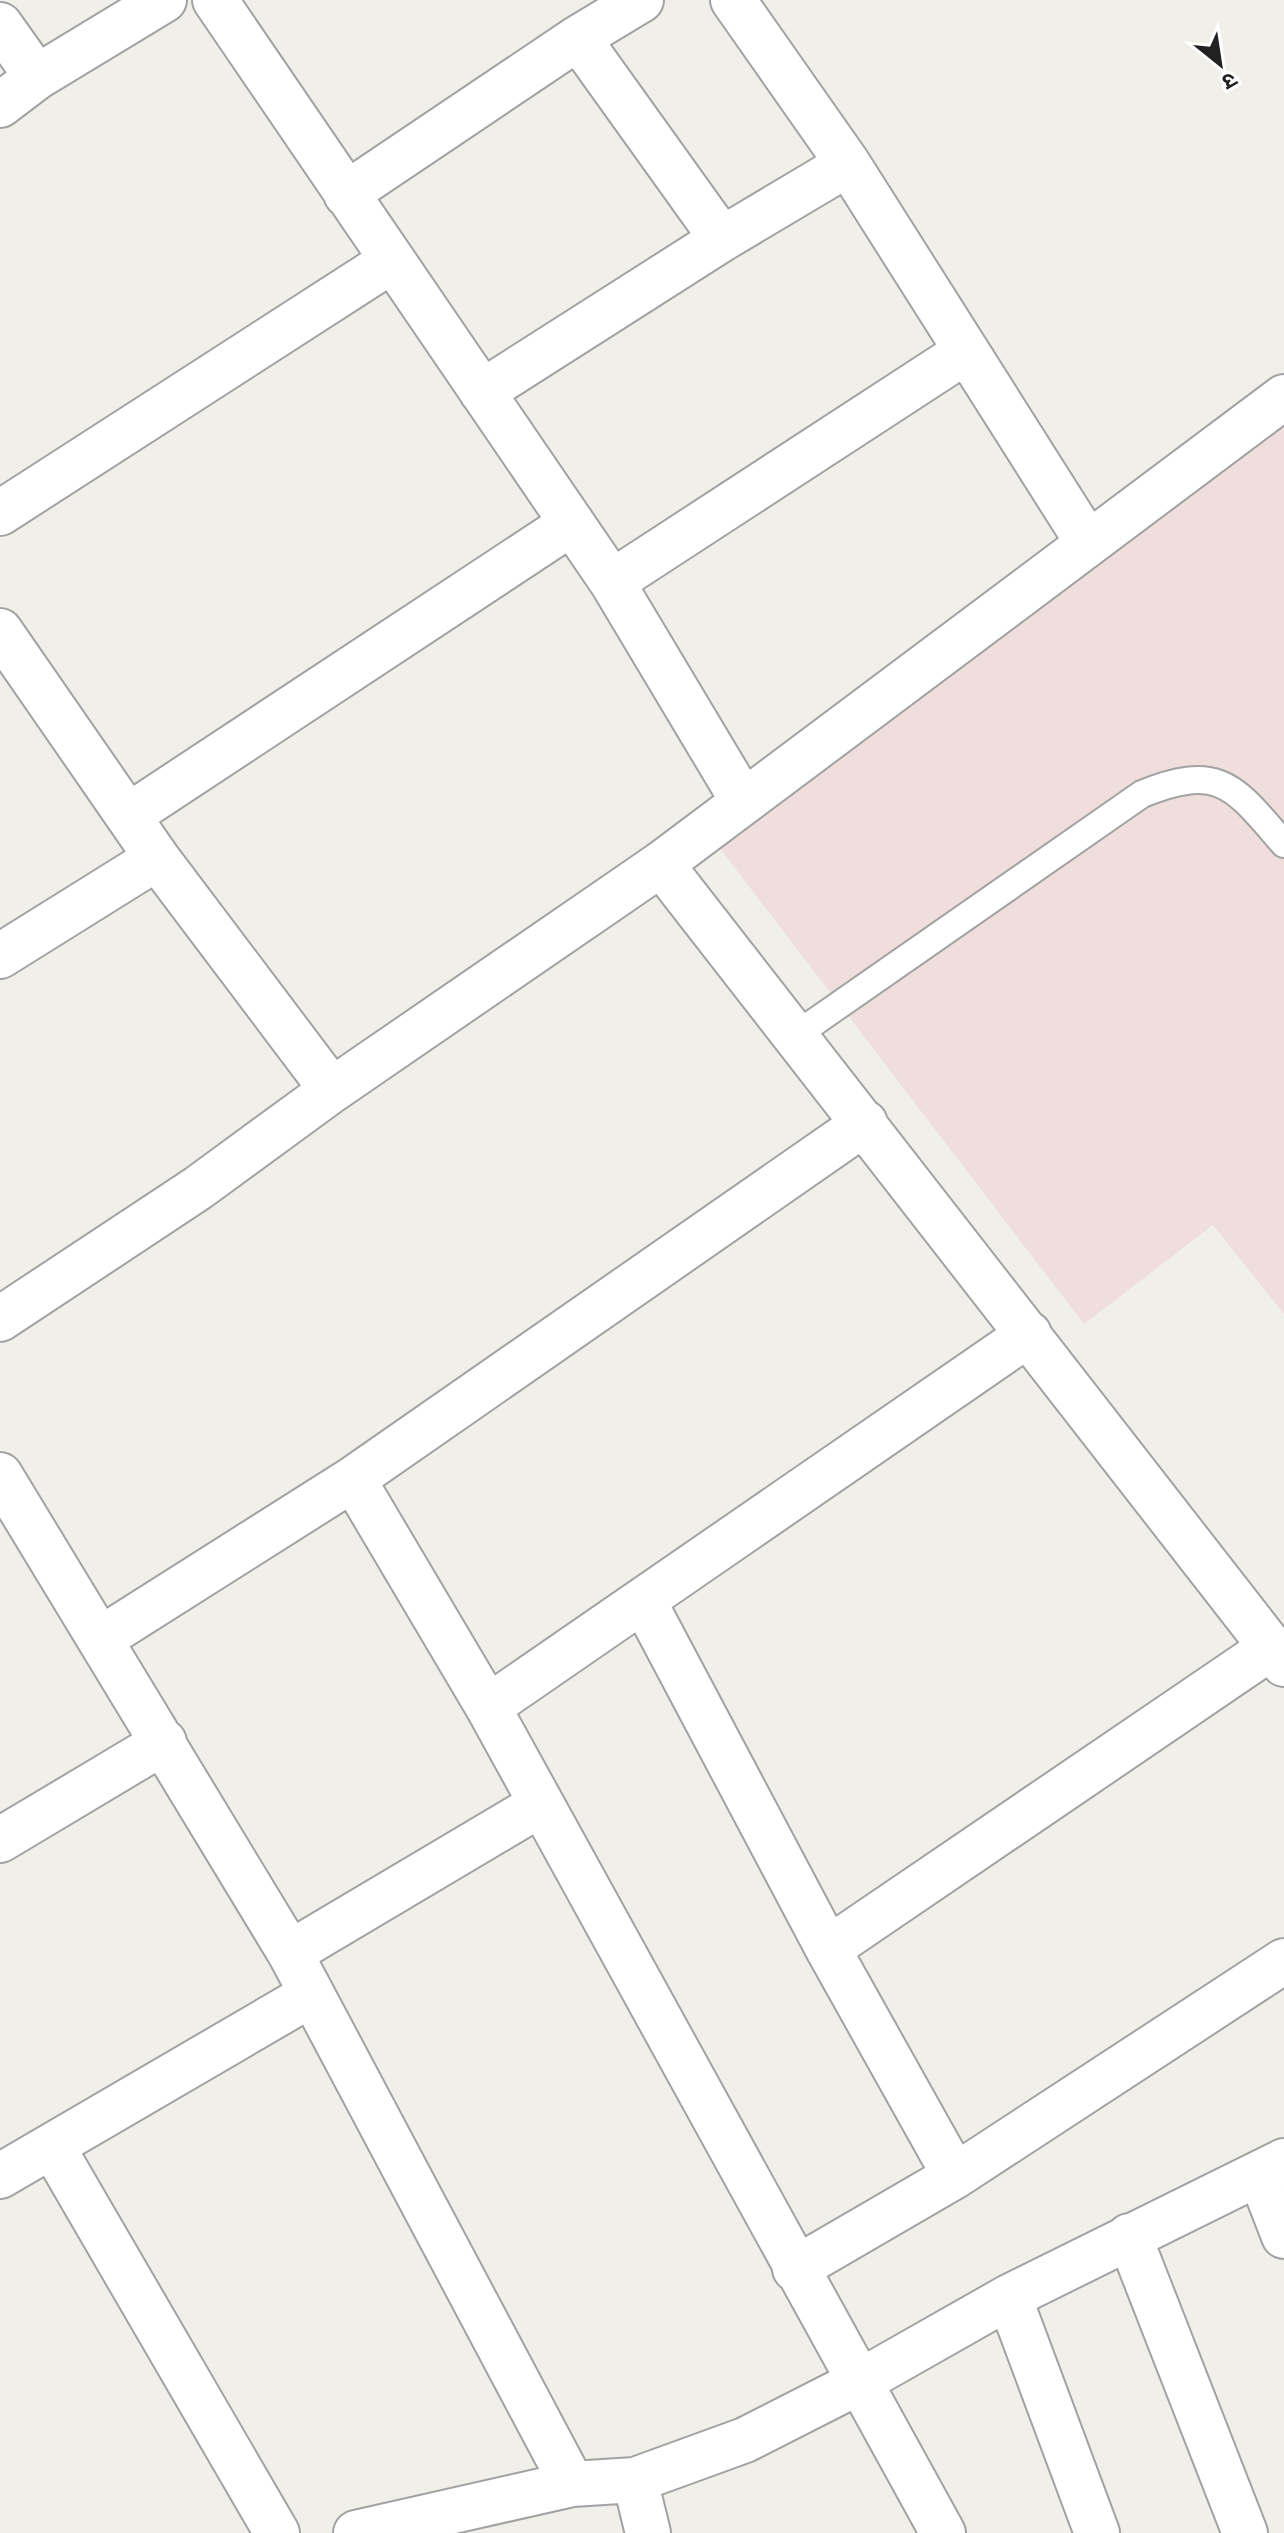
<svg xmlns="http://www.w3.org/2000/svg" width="1284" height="2533" viewBox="0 0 1284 2533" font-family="'Nunito Sans','Noto Sans Devanagari',sans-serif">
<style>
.commercial{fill:#efdedb}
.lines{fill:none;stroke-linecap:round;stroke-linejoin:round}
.service-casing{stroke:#a2a2a2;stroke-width:30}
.minor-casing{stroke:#a2a2a2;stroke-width:48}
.service{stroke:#fff;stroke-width:26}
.minor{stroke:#fff;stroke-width:44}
</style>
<rect width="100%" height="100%" fill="#f0efe9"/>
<!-- commercial -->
<path class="commercial" d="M1284 411V1314L1213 1225 1084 1324 712 838Z"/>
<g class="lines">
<defs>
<path id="service" d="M796 1035 1142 794C1221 762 1235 788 1284 844"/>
<path id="minor" d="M215 0 612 582 743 801
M733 0 848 164 1088 543
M0 25 37 77
M578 38 722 239
M0 105 37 77 164 0
M346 194 578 38 641 0
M482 392 722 239 848 164
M0 513 391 261
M612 582 965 352
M0 631 157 858 332 1090
M128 816 572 523
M661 864 1284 1664
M0 956 157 858
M0 1319 198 1188 332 1090 661 864 1284 397
M0 1475 290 1953 572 2484
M353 1479 488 1707 943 2533
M644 1602 828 1949 955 2176
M102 1638 353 1479 865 1123
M488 1707 1029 1334
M0 1840 164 1742
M828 1949 1272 1647
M290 1953 541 1804
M52 2146 277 2533
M1260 2174 1284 2236
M0 2176 312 1994
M1129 2236 1245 2533
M795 2269 955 2176 1284 1961
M1009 2297 1097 2533
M635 2480 648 2533
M356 2533 572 2484 635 2480 745 2440 861 2381 1009 2297 1284 2161"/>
</defs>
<!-- service casing -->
<use href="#service" class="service-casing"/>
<!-- minor casing -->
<use href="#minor" class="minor-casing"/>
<!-- service -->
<use href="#service" class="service"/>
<!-- minor -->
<use href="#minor" class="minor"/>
</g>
<!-- north arrow -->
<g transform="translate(1220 64) rotate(150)" stroke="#ffffff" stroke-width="6" paint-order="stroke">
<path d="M0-6L14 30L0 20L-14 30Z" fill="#212121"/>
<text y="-12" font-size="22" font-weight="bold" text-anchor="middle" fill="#212121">उ</text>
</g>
</svg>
